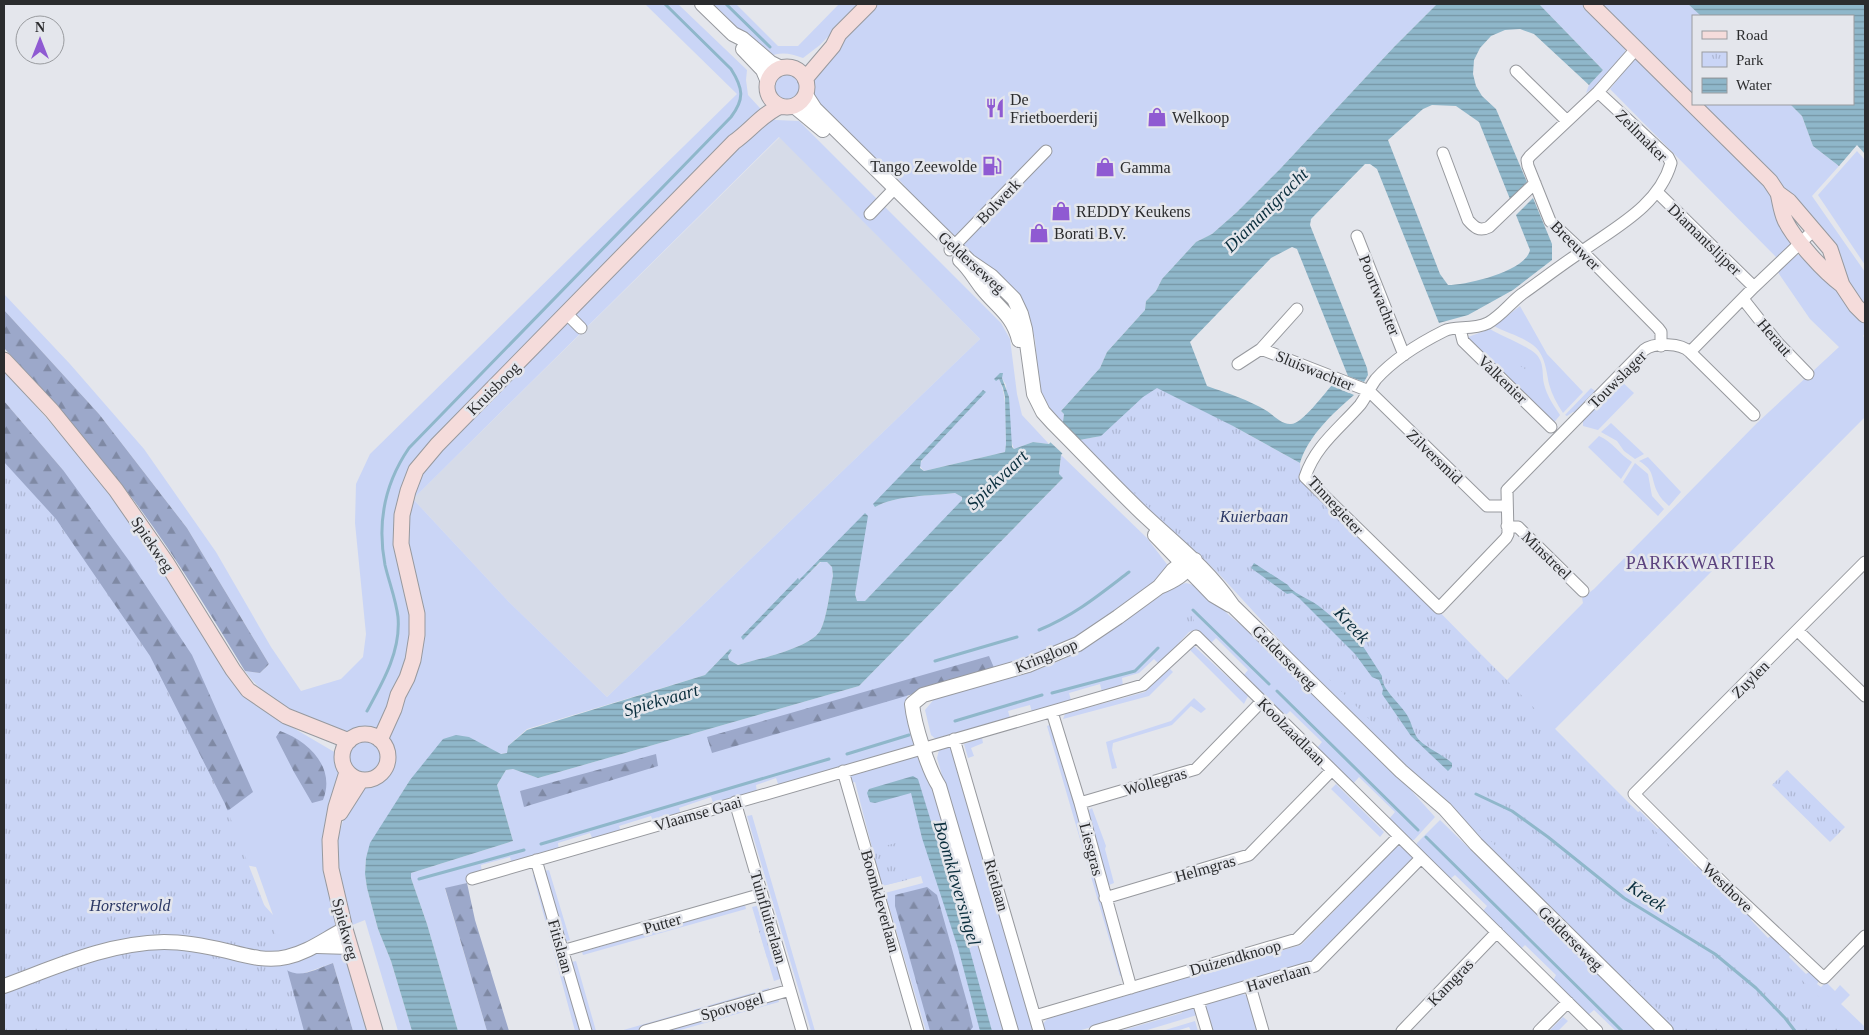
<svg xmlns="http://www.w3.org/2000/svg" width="1869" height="1035" viewBox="0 0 1869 1035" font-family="Georgia,serif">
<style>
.built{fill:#d6dbe8}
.grass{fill:#cad5f6;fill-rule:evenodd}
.forest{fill:url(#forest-firs)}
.park{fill:url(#park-tufts)}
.water{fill:url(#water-rules)}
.pier{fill:#e4e6ec}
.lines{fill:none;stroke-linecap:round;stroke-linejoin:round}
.stream{stroke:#8fb7ca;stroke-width:3}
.minor-casing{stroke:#97999e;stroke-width:13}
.tertiary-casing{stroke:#97999e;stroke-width:16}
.secondary-casing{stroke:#97999e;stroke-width:17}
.minor{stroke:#fff;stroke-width:11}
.tertiary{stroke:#fff;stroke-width:14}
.secondary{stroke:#f5dcdb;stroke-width:15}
.labels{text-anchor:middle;stroke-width:5;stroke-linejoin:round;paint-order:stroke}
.poi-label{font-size:16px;fill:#2b2c2e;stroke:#e4e6ec;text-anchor:start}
.street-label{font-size:16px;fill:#2b2c2e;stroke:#e4e6ec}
.park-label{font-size:16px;font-style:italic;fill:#2a3764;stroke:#e4e6ec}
.water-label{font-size:18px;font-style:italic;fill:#0a2e3d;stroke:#e4e6ec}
.neighbourhood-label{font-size:18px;letter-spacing:1px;fill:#5c437f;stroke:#e4e6ec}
</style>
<defs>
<pattern id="forest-firs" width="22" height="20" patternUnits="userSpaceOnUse" patternTransform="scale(1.25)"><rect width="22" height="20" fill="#9ca8ca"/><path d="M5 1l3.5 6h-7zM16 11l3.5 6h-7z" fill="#7f89a4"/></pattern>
<pattern id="park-tufts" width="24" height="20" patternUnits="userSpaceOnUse" patternTransform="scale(1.25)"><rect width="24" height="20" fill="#cad5f6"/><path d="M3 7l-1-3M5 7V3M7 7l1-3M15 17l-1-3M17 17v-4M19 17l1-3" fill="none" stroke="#aeb7d3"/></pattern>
<pattern id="water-rules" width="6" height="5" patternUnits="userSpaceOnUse" patternTransform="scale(1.25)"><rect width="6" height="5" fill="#8fb7ca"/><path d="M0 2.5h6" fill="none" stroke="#7595a4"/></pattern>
</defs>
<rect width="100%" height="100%" fill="#e4e6ec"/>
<!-- built -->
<path class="built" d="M780 137 980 339 607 697 509 602 413 499Z"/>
<!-- grass -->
<path class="grass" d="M645 4H678L747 70 746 80 748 95 768 117 776 120 799 121 1001 323 1010 339 1017 394 1022 415 1049 444 1033 442 1014 449 1011 441 1006 385 1002 378 999 379C1008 398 1005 423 1006 444L1005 452 924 471 919 465 925 456 875 507C896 495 931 496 955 493L962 497 961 503 865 601H857L855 594 865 514 743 639 798 583 821 562H827L832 567 833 576C830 589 827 617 821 629 813 648 757 659 738 665L729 660 728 656 732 650 730 649 705 675 527 729 508 746 507 753 500 754 480 743 410 780 371 843 366 858 365 874 367 888 378 929 391 961 412 1031H398L365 920 350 926C344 898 332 867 338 839 341 824 351 797 362 787 366 783 375 783 380 780 389 775 393 759 391 749 390 742 383 735 379 730H368L348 736C309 719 271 707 245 671L260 673 269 664 187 528 99 414 4 310V294L70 364 144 449 216 552 271 647 301 691 341 679 363 657 366 634 355 523 356 484 370 454 737 94ZM779 137 980 339 607 697 509 602 413 499Z
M709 4H736L778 46H798L839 4H860L820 45 803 58C791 54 781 51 769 57Z
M876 4H1437L1394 47 1281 168 1237 212 1212 234 1196 242 1162 279 1156 291 1146 301 1145 310 1107 352 1100 368 1061 411 1064 414 1062 430 1041 407 1035 339 1030 320 1020 302 973 259 912 198C904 181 890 172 877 161 854 141 833 119 811 98L814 83 813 74Z
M1539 4H1583L1625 45V54L1596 86 1586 93 1589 85 1603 70Z
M1600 4H1688L1701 16H1693V95Z
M1636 57 1766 185 1791 236V246L1777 258 1610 89Z
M774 87a13 13 0 1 1 26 0a13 13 0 1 1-26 0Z
M1701 104H1790L1802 116 1813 146 1839 166 1812 196 1865 272V306L1845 281 1835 249Z
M1857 151 1865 160V265L1818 195Z
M1797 255 1809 256 1865 321V333L1863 336 1865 338V417L1555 729 1638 812 1640 811 1658 829 1661 826 1681 845 1678 849 1696 867 1700 864 1716 880 1713 883 1732 901 1734 898 1754 917 1751 920 1768 938 1772 935 1791 954 1789 957 1806 974 1809 972 1819 981 1817 984 1821 987 1826 982 1835 991 1840 985 1850 995 1841 1004 1865 1027V1031H1673L1298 660 1197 550 1172 537 1074 441 1101 436 1157 388 1233 426 1300 463 1301 477 1325 505 1507 680 1583 603 1582 598 1594 589 1757 423 1839 347 1810 319 1777 271Z
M1520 306 1547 354 1583 392 1563 413C1557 404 1552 395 1549 384 1546 369 1545 352 1530 343 1520 336 1505 332 1494 326Z
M1490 329C1502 337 1533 347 1539 358 1544 366 1542 376 1544 384 1547 396 1554 406 1560 415L1553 424 1467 339 1468 337Z
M4 370 77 453 113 499 179 594 240 691 256 706 336 753 342 773 334 803 336 917 335 926 331 932 322 937 278 953 4 978 63 470 4 401ZM224 861 256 867 273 915Z
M1621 381 1634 393 1598 430 1583 426V419Z
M1591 388 1597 392 1577 412H1573L1567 416 1565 415Z
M1611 423 1644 454 1635 459 1624 451 1617 441 1601 432Z
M1599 436C1613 442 1619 454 1632 462L1621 479 1588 447Z
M1061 455 1147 538 1169 567 1164 574 1144 593 1094 629 1032 659 907 695 918 738 914 746 779 787 776 778 756 785 757 793 714 805 711 797 679 808 681 815 654 823 651 816 619 826 621 832 593 840 590 833 558 843 559 851 512 865 510 857 481 865 482 873 469 877 467 883 445 889 487 1031H458L427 924 411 878V873L513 841 497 785 506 770 513 769 538 778 859 686 1063 478 1059 475Z
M1648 457 1681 492 1669 506C1665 502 1660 498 1658 493 1650 478 1656 471 1639 461Z
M1635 463 1648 474 1652 496 1664 509 1658 516 1623 482Z
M1186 583 1197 586 1231 617 1254 635 1400 778 1435 817 1414 840H1410L1389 819 1395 812 1359 777 1353 784 1317 748 1322 742 1290 711 1285 716 1243 676 1248 670 1216 638 1211 643C1204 637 1198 627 1189 632L1159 664 1154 659 1139 673 1122 678 1123 686 1102 692 1100 684 1069 693 1071 700 1032 712 1030 705 1008 711 1010 718 937 740 931 735 925 710 935 698C978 686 1025 677 1066 658 1095 645 1120 623 1146 606 1159 597 1171 587 1186 583Z
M1193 645 1248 696 1244 704 1189 649Z
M1169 668 1173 672 1149 696 1063 719 1065 714 1145 692Z
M1194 698 1206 709 1201 713 1191 706 1172 725 1113 743 1112 750 1117 768 1112 769 1106 742 1171 721Z
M1052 724 1125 974 1120 976 1047 726Z
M982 738 983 743 971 748 974 756 968 758 964 744Z
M349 756a16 16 0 1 1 32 0a16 16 0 1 1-32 0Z
M944 746 951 747 1036 1031H1018L1011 1012 937 758 939 750Z
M920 755 928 770 1005 1031H926L885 893 923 883 921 876 882 886 855 782 849 784V778L853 773Z
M1336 784 1384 832 1380 837 1331 789Z
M1092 808 1106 846 1105 849 1114 883 1107 886 1086 812Z
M752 815 815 1031H811L747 816Z
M1440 820 1658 1031H1616L1594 1010 1588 1015 1553 981 1556 975 1525 945 1521 949 1483 911 1487 906 1455 875 1450 879 1416 847 1417 843Z
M1397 846 1406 847 1414 857 1313 962 1078 1031H1044L1042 1025 1049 1017 1301 945Z
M549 870 570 940 564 942 544 871Z
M533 875H536L583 1031H575Z
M745 905 746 909 583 955 582 952Z
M761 905 783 978 774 981 752 907Z
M327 950 340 952 348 959 369 1031H353L333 963 299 975 289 973 4 989 304 957Z
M576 961 596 1031H591L571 962Z
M769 988 770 992 636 1031H620Z
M1241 993 1248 996 1259 1031H1211C1208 1022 1201 1010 1209 1002Z
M778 997 779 1002 677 1031H662Z
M1189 1007 1195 1009 1197 1015 1144 1031H1120L1182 1013V1009Z
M1563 1017 1568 1021 1558 1031H1549Z
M1195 1021 1198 1031H1191L1189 1027 1176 1031H1162Z"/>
<!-- forest -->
<path class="forest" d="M4 310 99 414 187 528 269 664 260 673 245 671C210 614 175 555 135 502 94 448 50 398 4 348Z
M4 401 63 470 130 562 192 655 253 792 229 810 208 814 4 523Z
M989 656 995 670 712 753 707 737Z
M280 731C309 741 336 768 323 800L312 803 294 772 276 737Z
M656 754 658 766 524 807 520 791Z
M467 883 475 920 509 1031H487L445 888Z
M927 887 937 895 968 1006 973 1027 970 1031H930L895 906V895Z
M333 963 353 1031H4V996L281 966C298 981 313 970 333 963Z"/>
<!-- park -->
<path class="park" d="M1512 347 1520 356H1526L1529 366 1525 369 1520 366 1518 367 1515 359 1508 351Z
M1160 380 1294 464 1852 1031H1680L1326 676 1088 449 1111 418Z
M4 462 56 519 150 656 225 804 282 951 304 1031H4Z
M1180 620a7 7 0 1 1 14 0a7 7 0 1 1-14 0Z
M1787 770 1845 827 1830 842 1772 785Z
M896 843 907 880 882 886 872 849Z
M763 930 767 932 766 937 771 943 769 951 772 952V957L767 958 759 931Z"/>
<!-- water -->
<path class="water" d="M1437 4H1539L1603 70 1589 85 1534 34 1520 29 1505 30 1491 36 1480 48 1474 60 1473 74 1476 86 1482 96 1496 109 1527 182 1510 199 1479 122 1456 106 1432 105 1423 109 1388 140 1440 274 1448 285C1467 285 1526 271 1530 250L1516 215 1533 198 1552 244V260L1513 290 1468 315 1439 323 1377 169 1370 164H1365L1311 219 1310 225 1367 368 1368 375 1364 382 1348 376 1297 249 1292 247 1271 258 1190 342 1207 386C1227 393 1249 400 1267 411 1274 416 1283 425 1291 424 1302 424 1324 394 1332 385L1354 395C1333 413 1308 436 1300 463L1233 426 1157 388 1143 397 1101 436 1074 441 1061 455 1059 474 1063 478 859 686 538 778 513 769 506 770 497 785 513 841 411 873V878L427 924 458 1031H412L391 961 378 929 367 888 365 874 366 858 370 843 410 780 443 739 456 735 469 737 501 754 507 753 508 746 527 730 705 675 730 649 732 650 728 656 729 660 738 665C757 659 813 648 821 629 827 617 830 589 833 576L832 567 827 562H820L743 640 741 637 798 578 799 580 865 513 868 516 855 594 857 601H865L962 500V497L955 493C931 496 896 495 875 507L873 504 983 390 986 392 921 461 920 468 924 471 1005 452 1006 444 1005 397 1003 388 999 379 996 381 994 379 1000 373H1003L1002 378 1009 397 1012 447 1014 449 1033 442 1049 444 1062 429 1064 414 1061 411 1100 368 1107 352 1145 310 1146 301 1156 291 1162 279 1196 242 1212 234 1237 212 1281 168 1394 47Z
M1688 4H1865V154L1857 145 1839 166 1813 146 1802 116 1790 104H1853V16H1701Z
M1254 563 1288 585C1293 594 1311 599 1320 607 1332 617 1347 628 1358 640 1367 651 1374 664 1382 676 1381 689 1400 703 1407 715 1412 723 1413 733 1419 740 1427 748 1443 755 1452 763V767L1448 771 1411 736 1382 694 1383 689 1379 680 1372 677 1355 654 1299 598 1292 593 1287 594 1251 568Z
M913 776 918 779 964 929 992 1031H980L958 948 922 838 911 793 875 803 870 802 867 793 869 789Z"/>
<!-- pier -->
<path class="pier" d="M1060 428 1075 444 1064 455 1048 440Z"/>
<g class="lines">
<!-- stream -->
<path class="stream" d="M726 4 770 47
M1193 610 1269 684
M1039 630C1075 615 1099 595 1129 572
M935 661 1017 637
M1277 691 1418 830
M1052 693 1135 671 1158 648
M367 711C383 682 401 651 398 617 396 600 389 582 385 565 377 523 385 483 409 448L731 117C745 99 743 88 731 69L665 4
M955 721 1042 695
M847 754 909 735
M1476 794 1512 811 1548 837 1624 898 1715 954 1756 988 1785 1018 1795 1031
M1426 837 1622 1031
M541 844 829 759
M419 879 524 850"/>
<defs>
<path id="minor" d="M1636 49 1598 92 1530 156 1527 160 1528 166 1550 221 1582 251 1658 328 1661 332V346
M1516 71 1567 121
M1598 92 1668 157 1671 163C1659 206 1614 228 1581 252 1561 265 1542 280 1522 294 1510 303 1502 315 1488 323 1471 331 1456 325 1444 331 1420 343 1394 359 1376 379 1370 387 1366 397 1360 405 1340 428 1315 446 1305 477L1439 608 1506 538 1508 534 1507 490 1644 350C1655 342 1681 343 1690 352L1754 287 1814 230
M1443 153 1468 220C1474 227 1479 232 1489 227L1535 183
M1657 192 1754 287
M870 214 894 189
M1357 236 1404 355
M950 250 1046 151
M1743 299 1777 342 1808 374
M1297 309 1261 349 1369 391 1487 506H1507
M566 313 581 328
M1460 329 1463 341 1551 427
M1690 352 1754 415
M1238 364 1261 349
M1507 526 1518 527 1583 591
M1865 562 1634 794 1727 887 1824 978 1865 936
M1798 631 1865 696
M1052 712 1080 803 1131 988
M954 739 1039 1031
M843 771 918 1031
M735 802 802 1031
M1080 803 1196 769 1262 701
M536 860 586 1031
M472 879 1143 685 1196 636 1597 1031
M1105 898 1249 855 1332 770
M562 951 762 894
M1250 986 1263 1031
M1198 1001 1207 1031
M1035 1016 1297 939 1399 836
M645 1031 790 990
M1095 1031 1315 966 1421 858
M1402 1031 1497 932
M1539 1031 1568 1002"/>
<path id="tertiary" d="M702 4 733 34 743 39 771 63 781 68
M743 49 763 70 768 82
M806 95 815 109 969 261 991 276 1014 299 1021 314 1025 329 1034 394 1043 412 1053 423C1083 453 1112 484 1142 513 1176 545 1206 567 1233 606L1401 771 1445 809 1476 844 1666 1031
M794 106 823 130
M960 260C969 268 975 279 982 288 997 307 1013 315 1019 340
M1155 535 1213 595 1230 605
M317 946 350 947
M4 986C56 967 107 943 164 942 186 942 206 946 227 951 247 956 267 962 287 957 309 952 325 939 345 929
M1011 1031 939 786C928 769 914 724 912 704L923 695 1028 665 1078 644 1118 617 1159 587 1173 570 1182 563 1195 560C1186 574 1174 581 1159 587"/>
<path id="secondary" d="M1591 4 1770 181 1778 193 1789 201 1830 249 1842 285 1856 306 1865 315
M767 87a20 20 0 1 1 40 0a20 20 0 1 1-40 0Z
M805 79 833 46 839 34 869 4
M1778 193C1780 201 1781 211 1785 220 1794 239 1825 273 1842 285
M4 360 52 411 116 490 166 562 233 670 248 690 286 716 349 741
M342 757a23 23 0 1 1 46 0a23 23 0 1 1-46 0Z
M380 740 394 709 398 695 407 678 413 660 417 635V614L401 544 402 515 408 491 416 470 437 445 734 142C750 131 763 113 781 106
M347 772 336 807 330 840 331 869 345 929 375 1031
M340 813 361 780"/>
</defs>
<!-- minor casing -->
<use href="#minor" class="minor-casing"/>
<!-- tertiary casing -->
<use href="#tertiary" class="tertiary-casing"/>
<!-- secondary casing -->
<use href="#secondary" class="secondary-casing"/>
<!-- minor -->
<use href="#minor" class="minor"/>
<!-- tertiary -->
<use href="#tertiary" class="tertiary"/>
<!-- secondary -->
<use href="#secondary" class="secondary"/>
</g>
<!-- icons -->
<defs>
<symbol id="restaurant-bare" viewBox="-9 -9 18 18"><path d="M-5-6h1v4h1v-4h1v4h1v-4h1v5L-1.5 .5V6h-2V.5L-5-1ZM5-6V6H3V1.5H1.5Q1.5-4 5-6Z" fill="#8f5ad2" stroke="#e4e6ec" stroke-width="2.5" paint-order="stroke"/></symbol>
<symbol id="shop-bare" viewBox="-9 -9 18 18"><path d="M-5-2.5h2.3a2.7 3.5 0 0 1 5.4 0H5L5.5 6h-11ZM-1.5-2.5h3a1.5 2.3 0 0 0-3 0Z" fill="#8f5ad2" stroke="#e4e6ec" stroke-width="2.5" paint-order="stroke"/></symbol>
<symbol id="fuel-bare" viewBox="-9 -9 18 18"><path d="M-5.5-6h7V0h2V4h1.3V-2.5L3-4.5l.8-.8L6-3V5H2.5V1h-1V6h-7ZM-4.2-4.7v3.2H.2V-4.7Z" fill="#8f5ad2" stroke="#e4e6ec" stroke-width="2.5" paint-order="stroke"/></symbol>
</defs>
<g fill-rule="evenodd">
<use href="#restaurant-bare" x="981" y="94" width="28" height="28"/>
<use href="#shop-bare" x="1143" y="103" width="28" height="28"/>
<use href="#fuel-bare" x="978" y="152" width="28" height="28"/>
<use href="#shop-bare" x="1091" y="153" width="28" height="28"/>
<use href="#shop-bare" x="1047" y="197" width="28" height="28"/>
<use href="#shop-bare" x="1025" y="219" width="28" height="28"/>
</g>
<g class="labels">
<!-- poi labels -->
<g class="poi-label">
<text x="1010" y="105">De<tspan x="1010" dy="18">Frietboerderij</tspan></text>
<text x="1172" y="123">Welkoop</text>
<text x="977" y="172" text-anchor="end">Tango Zeewolde</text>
<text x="1120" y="173">Gamma</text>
<text x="1076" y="217">REDDY Keukens</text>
<text x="1054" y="239">Borati B.V.</text>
</g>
<!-- street labels -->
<g class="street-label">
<text transform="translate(1642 135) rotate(45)" y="6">Zeilmaker</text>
<text transform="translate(998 201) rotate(-46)" y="6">Bolwerk</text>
<text transform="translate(1705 239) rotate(44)" y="6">Diamantslijper</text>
<text transform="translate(1576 245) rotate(45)" y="6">Breeuwer</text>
<text transform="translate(972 262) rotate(42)" y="6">Gelderseweg</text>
<text transform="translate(1380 295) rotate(68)" y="6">Poortwachter</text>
<text transform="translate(1775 337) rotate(49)" y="6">Heraut</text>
<text transform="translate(1315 370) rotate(22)" y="6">Sluiswachter</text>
<text transform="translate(1503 379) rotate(44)" y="6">Valkenier</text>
<text transform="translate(1617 379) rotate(-45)" y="6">Touwslager</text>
<text transform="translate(493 388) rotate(-45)" y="6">Kruisboog</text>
<text transform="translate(1435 456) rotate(44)" y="6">Zilversmid</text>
<text transform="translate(1336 505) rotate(47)" y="6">Tinnegieter</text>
<text transform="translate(153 544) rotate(56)" y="6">Spiekweg</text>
<text transform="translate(1547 555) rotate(44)" y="6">Minstreel</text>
<text transform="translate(1046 655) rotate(-22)" y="6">Kringloop</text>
<text transform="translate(1285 657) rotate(45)" y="6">Gelderseweg</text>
<text transform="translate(1750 679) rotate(-45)" y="6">Zuylen</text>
<text transform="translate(1292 731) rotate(45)" y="6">Koolzaadlaan</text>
<text transform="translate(1155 781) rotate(-16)" y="6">Wollegras</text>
<text transform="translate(698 813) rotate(-16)" y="6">Vlaamse Gaai</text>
<text transform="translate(1092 849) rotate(75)" y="6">Liesgras</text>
<text transform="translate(1205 868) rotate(-16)" y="6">Helmgras</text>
<text transform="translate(997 885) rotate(74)" y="6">Rietlaan</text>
<text transform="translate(1728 887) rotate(44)" y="6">Westhove</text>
<text transform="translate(881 901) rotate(74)" y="6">Boomkleverlaan</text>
<text transform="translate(769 917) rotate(74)" y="6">Tuinfluiterlaan</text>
<text transform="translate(662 923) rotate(-16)" y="6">Putter</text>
<text transform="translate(346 929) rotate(75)" y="6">Spiekweg</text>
<text transform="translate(1571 938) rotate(45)" y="6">Gelderseweg</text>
<text transform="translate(561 946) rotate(74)" y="6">Fitislaan</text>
<text transform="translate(1235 957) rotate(-16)" y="6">Duizendknoop</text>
<text transform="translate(1278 977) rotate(-17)" y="6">Haverlaan</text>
<text transform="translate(1450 982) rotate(-46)" y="6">Kamgras</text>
<text transform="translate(732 1006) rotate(-16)" y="6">Spotvogel</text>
</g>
<!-- park labels -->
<g class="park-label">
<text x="1254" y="522">Kuierbaan</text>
<text x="130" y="911">Horsterwold</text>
</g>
<!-- water labels -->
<g class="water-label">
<text transform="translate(1266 210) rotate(-45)" y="6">Diamantgracht</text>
<text transform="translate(997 480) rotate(-44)" y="6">Spiekvaart</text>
<text transform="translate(1352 625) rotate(47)" y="6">Kreek</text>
<text transform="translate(661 700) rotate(-16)" y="6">Spiekvaart</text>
<text transform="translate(957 883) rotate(74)" y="6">Boomkleversingel</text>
<text transform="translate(1647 896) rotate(33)" y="6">Kreek</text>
</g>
<!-- neighbourhood labels -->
<g class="neighbourhood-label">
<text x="1701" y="569">PARKKWARTIER</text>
</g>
</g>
<!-- border -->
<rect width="1869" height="1035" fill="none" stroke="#2b2c2e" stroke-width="10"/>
<!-- legend -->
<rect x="1692" y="15" width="162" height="90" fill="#e4e6ec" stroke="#9a9ca0"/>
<rect x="1702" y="31" width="25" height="8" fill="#f5dcdb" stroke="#9a9ca0"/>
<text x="1736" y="40" font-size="15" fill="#2b2c2e">Road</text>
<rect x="1702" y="52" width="25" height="15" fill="url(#park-tufts)" stroke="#9a9ca0"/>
<text x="1736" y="65" font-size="15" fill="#2b2c2e">Park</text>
<rect x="1702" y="78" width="25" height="15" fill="url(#water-rules)" stroke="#9a9ca0"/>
<text x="1736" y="90" font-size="15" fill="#2b2c2e">Water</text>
<!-- north arrow -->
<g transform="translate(40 40)"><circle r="24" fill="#e4e6ec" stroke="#9a9ca0"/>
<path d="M0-4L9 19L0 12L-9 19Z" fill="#8f5ad2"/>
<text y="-8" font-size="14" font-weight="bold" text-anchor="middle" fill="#2b2c2e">N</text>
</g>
</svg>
